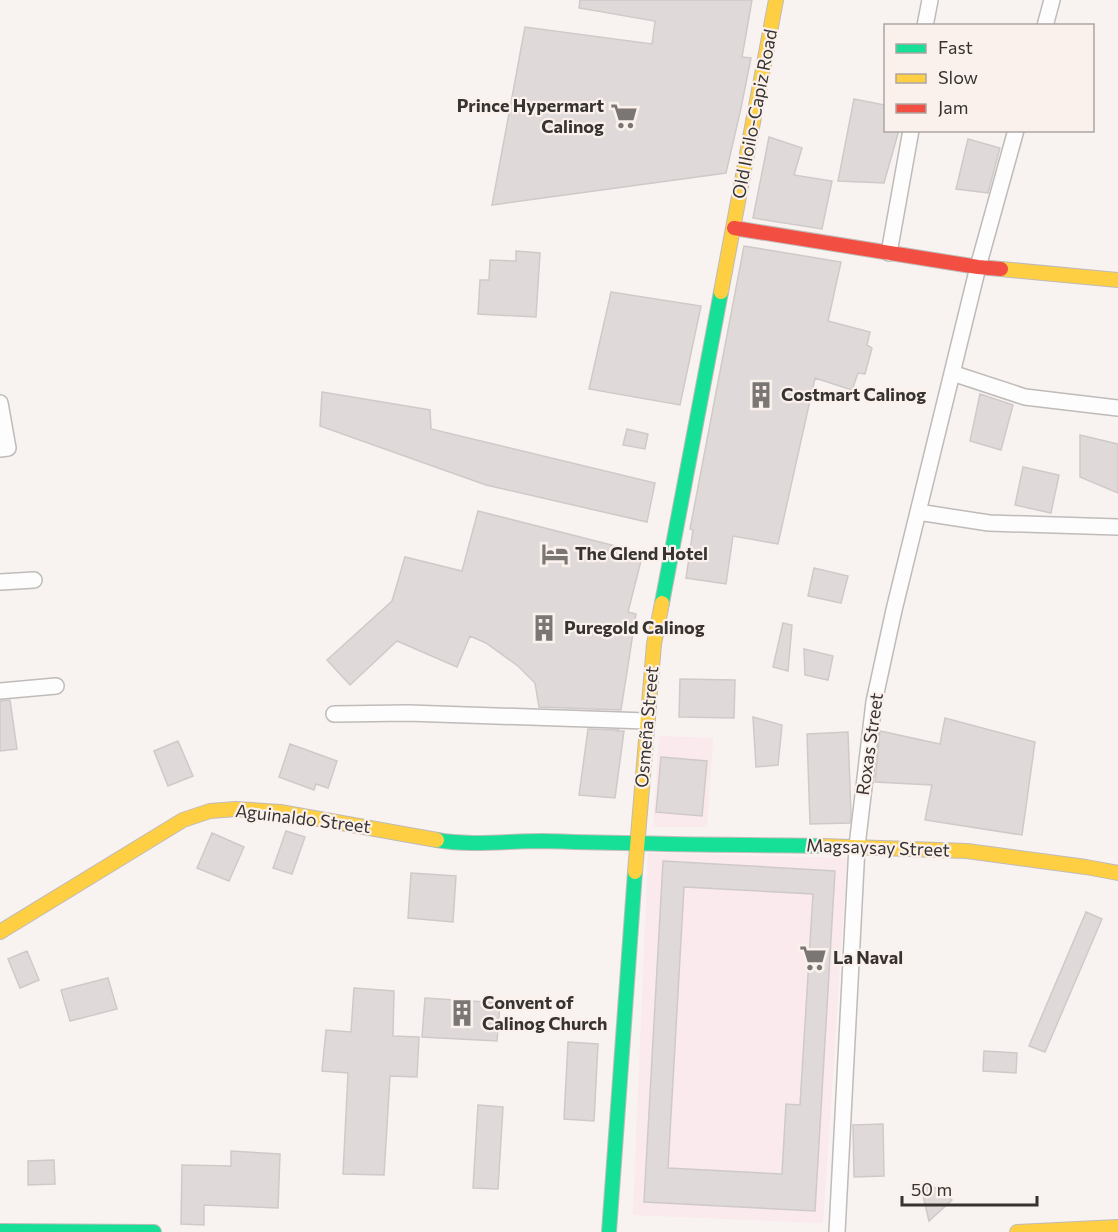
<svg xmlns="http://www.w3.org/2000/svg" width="1118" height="1232" viewBox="0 0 1118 1232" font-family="Commissioner,sans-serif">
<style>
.commercial{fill:#fae9ed}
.building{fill:#dfdad9;stroke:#cfcac9;stroke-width:1.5;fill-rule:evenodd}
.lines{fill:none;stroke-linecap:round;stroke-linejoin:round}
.street-casing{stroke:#bfbbb9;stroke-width:18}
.fast-casing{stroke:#bfbbb9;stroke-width:16}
.slow-casing{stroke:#bfbbb9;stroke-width:16}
.jam-casing{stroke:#bfbbb9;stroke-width:16}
.street{stroke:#fefdfd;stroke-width:15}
.fast{stroke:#16e098;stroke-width:14}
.slow{stroke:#ffcf43;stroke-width:14}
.jam{stroke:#f24e42;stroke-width:14}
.labels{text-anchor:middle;stroke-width:4.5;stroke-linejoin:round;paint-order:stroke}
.poi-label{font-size:18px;font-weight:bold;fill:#363331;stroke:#fbf1ec;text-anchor:start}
.street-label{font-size:18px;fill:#363331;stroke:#fbf1ec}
</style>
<rect width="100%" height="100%" fill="#f8f2f0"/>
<!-- commercial -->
<path class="commercial" d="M659 736 713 738 707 827H653Z
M648 853 847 858 823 1223 633 1215Z"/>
<!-- building -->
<path class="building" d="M580 0H752L742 57 751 58 741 108 726 173 492 205 525 27 652 44 655 21 579 8Z
M854 99 885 105V130H899L884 183 838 181Z
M769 137 802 148 794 175 832 181 822 229 753 218Z
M968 139 1000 148 988 193 956 189Z
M744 246 841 262 828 321 870 332 867 345 872 348 865 374 858 373 852 390 815 378 778 544 733 536 726 584 686 578 693 530 690 529Z
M516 251 540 253 536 317 478 314 480 280H489L490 260 516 261Z
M611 292 701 306 680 405 589 389Z
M322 392 430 410 431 429 655 483 647 522 486 485 320 426Z
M980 394 1013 405 1001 450 970 441Z
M627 429 648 434 645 449 623 445Z
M1080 435 1118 444V493L1080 477Z
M1023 467 1059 475 1051 513 1015 505Z
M478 511 643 553 628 612 636 614 621 710 539 707 535 683 518 666 486 643 470 636 457 667 397 641 350 685 327 660 392 601 405 557 462 571Z
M814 568 848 576 841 603 808 596Z
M783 623 792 625 788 671 773 667Z
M804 649 833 656 828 680 805 675Z
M680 679 735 680 734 718 679 717Z
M10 700 17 749 0 751V701Z
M753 717 782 725 778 765 756 767Z
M945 718 1035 742 1022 835 925 820 932 785 875 782 880 731 940 744Z
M588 729 618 730 617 731H624L615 798 579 795Z
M848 732 851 815 850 823 810 824 807 734Z
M178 741 193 776 168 786 154 751Z
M290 744 337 761 328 788 316 784 314 790 279 777Z
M661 757 707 761 702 816 656 812Z
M286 831 305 837 292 874 273 868Z
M212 833 244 847 229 881 197 868Z
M663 861 835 871 815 1211 644 1202ZM684 887 813 894 800 1105 786 1104 782 1174 668 1168Z
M411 873 456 876 453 922 408 918Z
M1086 912 1102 919 1045 1052 1029 1046Z
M27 951 39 980 20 988 8 959Z
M108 978 117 1009 70 1021 61 990Z
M354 988 394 991 393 1036 419 1037 417 1077 390 1076 384 1175 343 1174 348 1073 322 1071 326 1030 351 1032Z
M425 998 500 1003 497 1041 422 1037Z
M568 1042 598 1044 594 1121 564 1119Z
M984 1051 1017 1053 1016 1073 983 1071Z
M478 1105 503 1107 498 1189 473 1188Z
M883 1124 884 1176 854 1177 853 1125Z
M231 1151 280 1154 278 1208 204 1205V1225L181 1224 182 1165 231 1166Z
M54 1160 55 1184 28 1185V1161Z
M921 1187 939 1188 952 1200 929 1221Z"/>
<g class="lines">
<defs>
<path id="street" d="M925 26 930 0
M1045 26 1052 0
M889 253 911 130
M952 373 1025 397 1118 408
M0 403 8 448 0 449
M918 512 989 523 1118 527
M0 582 34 580
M0 691 56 686
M334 714 408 713 647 721
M837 1232 857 846 874 702 894 610 978 267 1016 130"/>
<path id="fast" d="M662 603 721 292
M437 840C471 846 507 841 542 841 635 844 728 845 822 846
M0 1231 154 1232
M609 1232 635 872"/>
<path id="slow" d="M1001 269 1118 280
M721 292 776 0
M822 846 967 851 1086 867 1118 873
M635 872 654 644 662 603
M0 932 183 820 210 811 236 809 280 812 437 840
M1017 1232 1118 1227"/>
<path id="jam" d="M734 228 978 267 1001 269"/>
</defs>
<!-- street casing -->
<use href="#street" class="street-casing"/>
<!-- fast casing -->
<use href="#fast" class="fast-casing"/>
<!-- slow casing -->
<use href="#slow" class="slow-casing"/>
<!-- jam casing -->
<use href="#jam" class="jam-casing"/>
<!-- street -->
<use href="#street" class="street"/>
<!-- fast -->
<use href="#fast" class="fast"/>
<!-- slow -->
<use href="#slow" class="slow"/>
<!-- jam -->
<use href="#jam" class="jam"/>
</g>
<!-- icons -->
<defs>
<symbol id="supermarket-bare" viewBox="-9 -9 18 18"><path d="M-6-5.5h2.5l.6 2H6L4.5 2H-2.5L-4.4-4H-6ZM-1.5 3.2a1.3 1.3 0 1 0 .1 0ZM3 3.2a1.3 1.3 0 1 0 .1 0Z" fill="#7a7674" stroke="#fbf1ec" stroke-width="2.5" paint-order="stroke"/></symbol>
<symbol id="building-bare" viewBox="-9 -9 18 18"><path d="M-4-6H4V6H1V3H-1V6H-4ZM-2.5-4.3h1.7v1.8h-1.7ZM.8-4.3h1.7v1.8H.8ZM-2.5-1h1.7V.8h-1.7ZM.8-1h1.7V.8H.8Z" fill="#7a7674" stroke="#fbf1ec" stroke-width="2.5" paint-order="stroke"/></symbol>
<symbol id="hotel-bare" viewBox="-9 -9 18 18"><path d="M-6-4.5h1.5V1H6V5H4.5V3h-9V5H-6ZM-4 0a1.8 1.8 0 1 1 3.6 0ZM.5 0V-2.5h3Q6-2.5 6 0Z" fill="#7a7674" stroke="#fbf1ec" stroke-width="2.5" paint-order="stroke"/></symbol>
</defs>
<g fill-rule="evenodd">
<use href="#supermarket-bare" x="605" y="97" width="38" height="38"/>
<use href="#building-bare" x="742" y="376" width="38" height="38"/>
<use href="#hotel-bare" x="536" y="535" width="38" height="38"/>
<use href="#building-bare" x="525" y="609" width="38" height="38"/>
<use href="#supermarket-bare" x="794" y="939" width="38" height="38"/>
<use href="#building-bare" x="443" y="994" width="38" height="38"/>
</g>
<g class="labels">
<!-- poi labels -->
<g class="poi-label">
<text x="604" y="112" text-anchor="end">Prince Hypermart<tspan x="604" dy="21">Calinog</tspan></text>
<text x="781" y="401">Costmart Calinog</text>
<text x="575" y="560">The Glend Hotel</text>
<text x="564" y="634">Puregold Calinog</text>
<text x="833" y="964">La Naval</text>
<text x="482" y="1009">Convent of<tspan x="482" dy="21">Calinog Church</tspan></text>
</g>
<!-- street labels -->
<g class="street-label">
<text transform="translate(755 114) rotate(-79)" y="6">Old Iloilo-Capiz Road</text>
<text transform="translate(647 727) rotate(-85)" y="6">Osmeña Street</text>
<text transform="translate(870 744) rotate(-82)" y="6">Roxas Street</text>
<text transform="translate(303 819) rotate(7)" y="6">Aguinaldo Street</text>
<text transform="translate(878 848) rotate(2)" y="6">Magsaysay Street</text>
</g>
</g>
<!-- legend -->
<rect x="884" y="24" width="210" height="108" fill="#fbf1ec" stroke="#aca5a1" stroke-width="1.5"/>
<rect x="896" y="44" width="30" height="9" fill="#16e098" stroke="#aca5a1" stroke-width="1.5"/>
<text x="938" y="54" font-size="18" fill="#363331">Fast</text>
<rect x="896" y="74" width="30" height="9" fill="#ffcf43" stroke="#aca5a1" stroke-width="1.5"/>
<text x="938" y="84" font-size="18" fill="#363331">Slow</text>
<rect x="896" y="104" width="30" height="9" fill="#f24e42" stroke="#aca5a1" stroke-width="1.5"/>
<text x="938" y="114" font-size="18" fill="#363331">Jam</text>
<!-- scale -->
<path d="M902 1196v9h135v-9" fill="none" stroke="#363331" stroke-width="3"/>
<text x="911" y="1196" font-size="18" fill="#363331" stroke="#fbf1ec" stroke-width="4.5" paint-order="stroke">50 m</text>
</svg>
